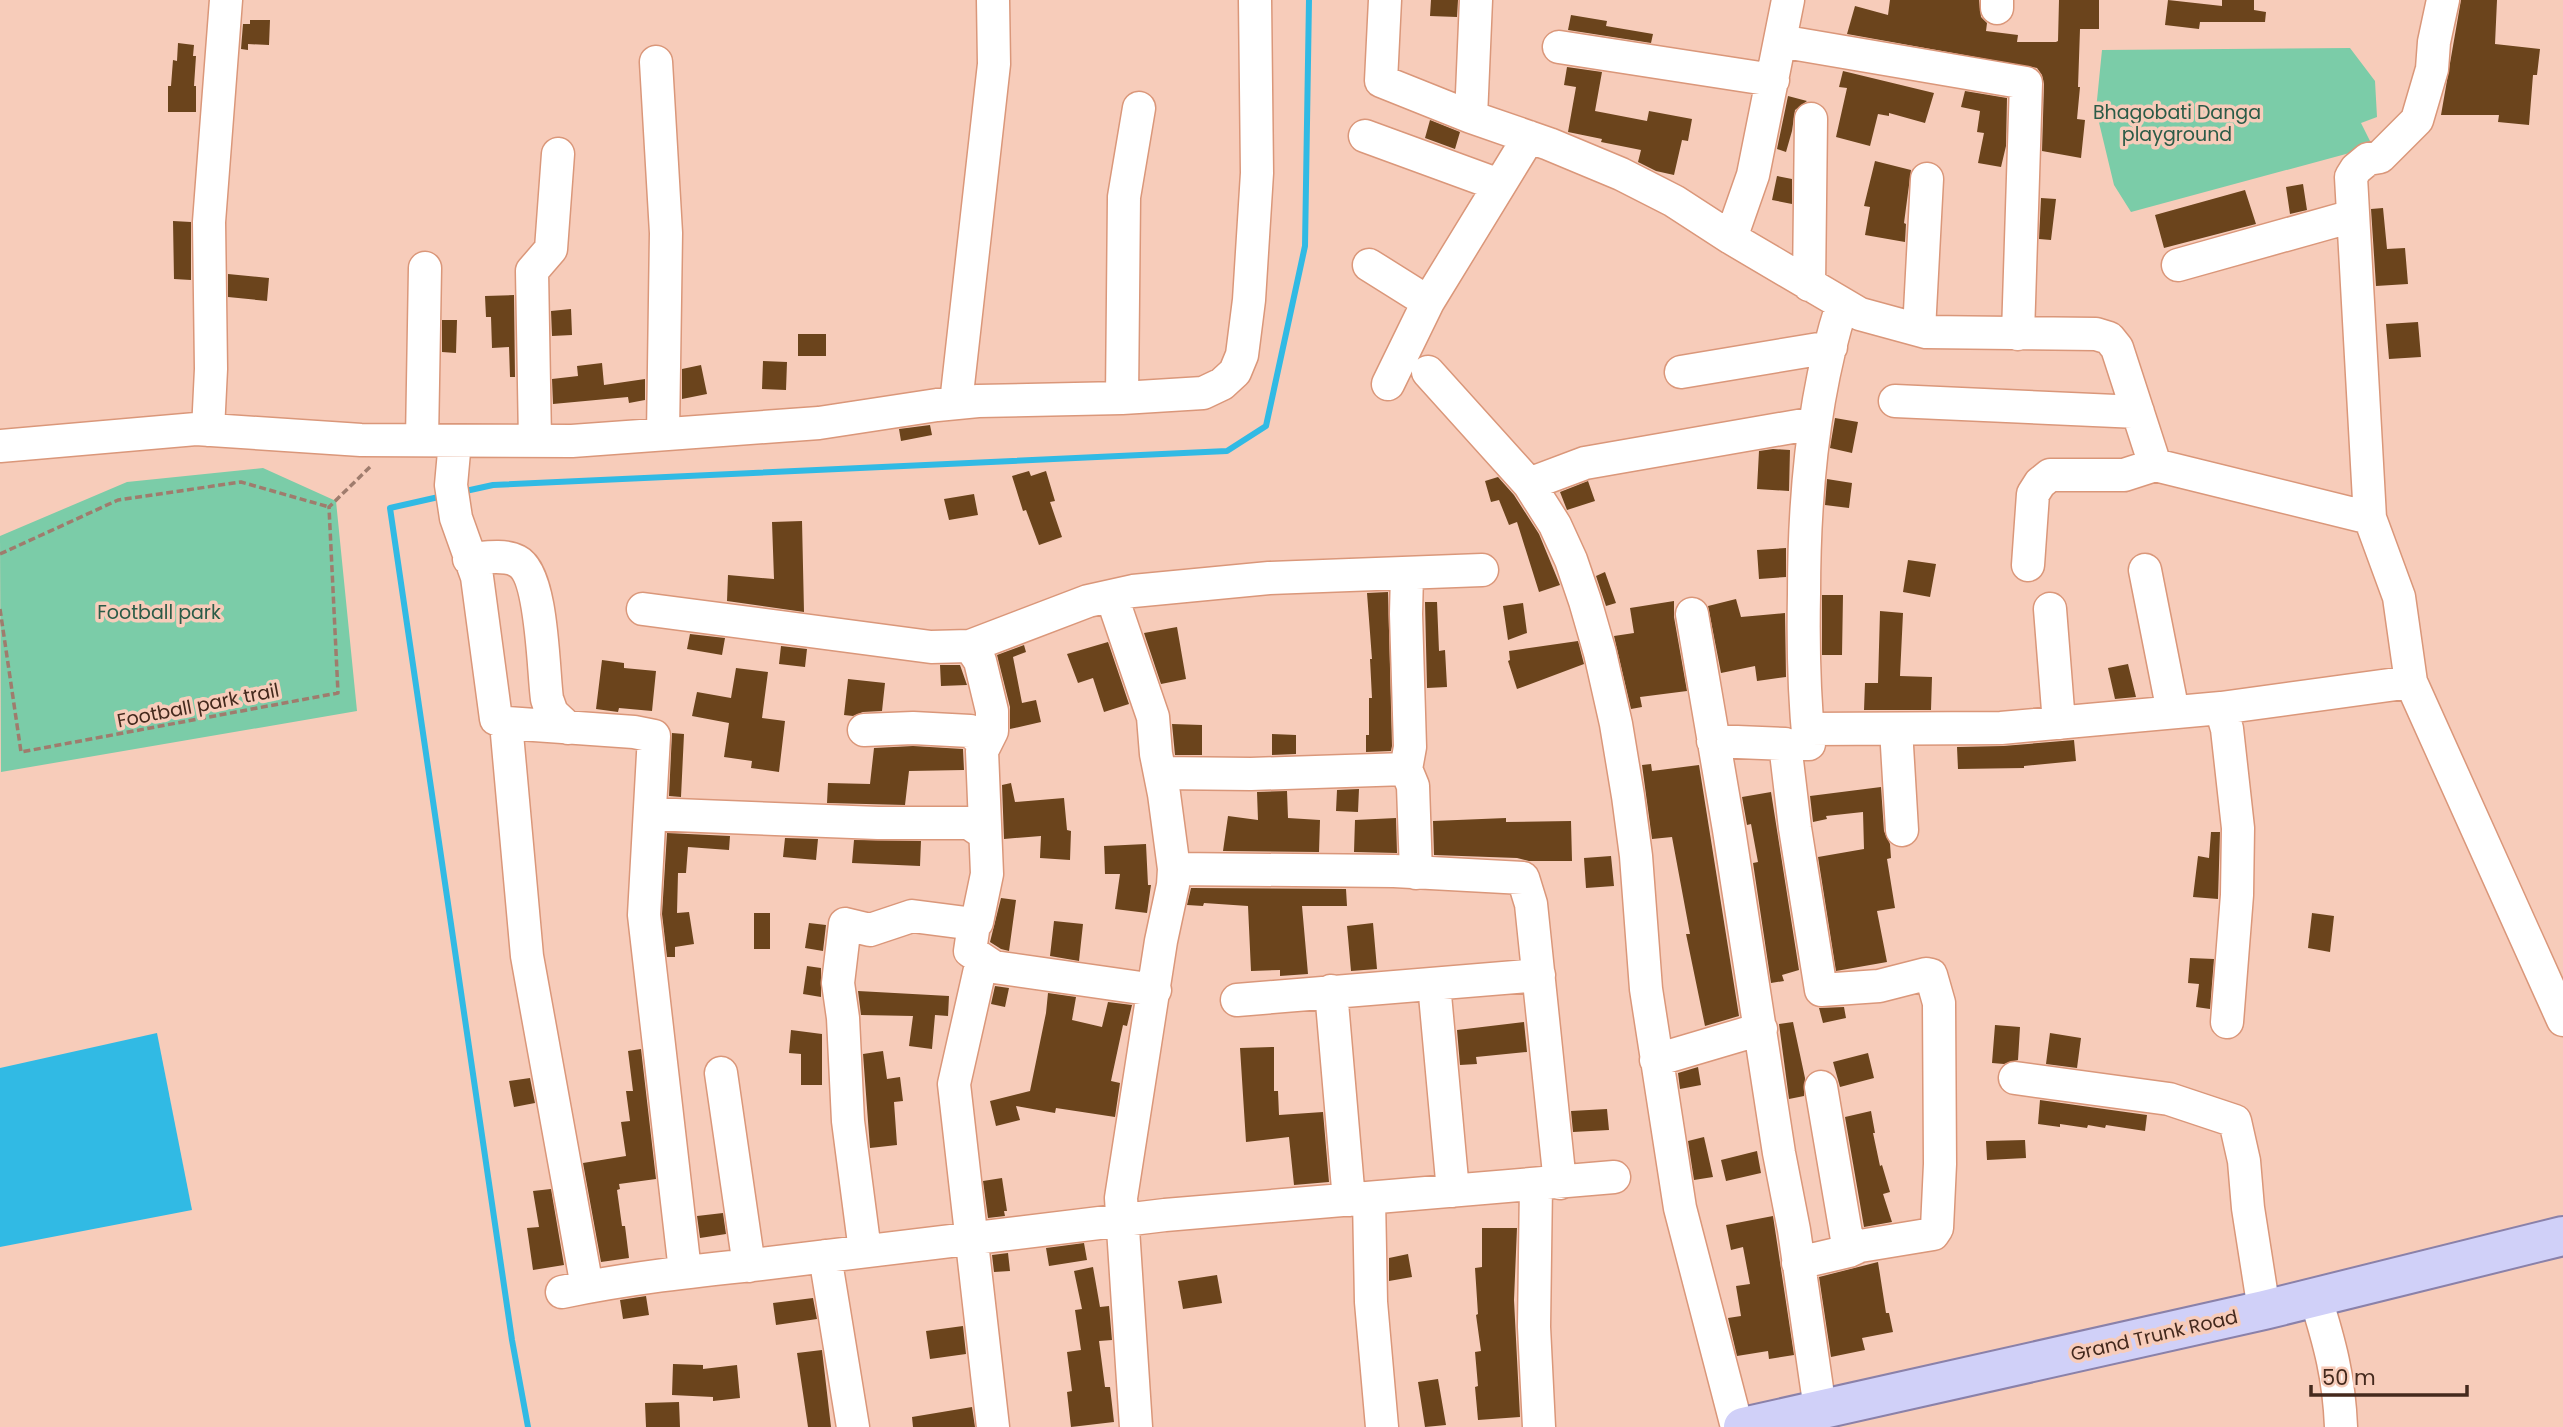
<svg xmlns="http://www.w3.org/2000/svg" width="2563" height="1427" viewBox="0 0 2563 1427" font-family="Poppins,sans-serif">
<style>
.green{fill:#7bcca8}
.water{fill:#31bae4}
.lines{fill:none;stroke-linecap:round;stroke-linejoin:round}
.stream{stroke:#31bae4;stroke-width:6}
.building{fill:#6b441c}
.minor-casing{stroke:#da977a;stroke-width:35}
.major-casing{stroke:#8a81a9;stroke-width:42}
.path{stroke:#9f7c6d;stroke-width:3.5;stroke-dasharray:7 3.5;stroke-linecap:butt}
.minor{stroke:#fff;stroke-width:32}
.major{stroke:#d0d0f8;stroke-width:38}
.labels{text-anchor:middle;stroke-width:7;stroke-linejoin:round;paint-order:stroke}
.park-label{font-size:19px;fill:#2b5b47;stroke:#f7ccba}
.street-label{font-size:19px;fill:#44291d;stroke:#f7ccba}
</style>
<rect width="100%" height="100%" fill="#f7ccba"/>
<!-- green -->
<path class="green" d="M2350 48 2375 81 2377 117 2361 123 2371 143 2357 151 2131 212 2114 185 2096 110 2102 50Z
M263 468 336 501 357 711 1 772 0 536 127 482Z"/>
<!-- water -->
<path class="water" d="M157 1033 192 1210 0 1247V1068Z"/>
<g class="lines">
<!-- stream -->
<path class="stream" d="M461 492 493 485 1227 451 1266 426 1305 246 1309 0
M443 496 390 508 512 1340 528 1427"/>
</g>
<!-- building -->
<path class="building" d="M1431 0H1458L1457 17 1430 16Z
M1890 0H1979L1981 17 1987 23 1986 31 2018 35 2017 42H2056L2058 41 2059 0H2099V29H2080L2078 87H2080L2077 119 2085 120 2081 158 2042 151 2044 84 2042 75 2037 68 1847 34 1855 6 1888 15Z
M2168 0 2222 6V0H2254V10L2266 12 2265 22H2200L2199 29 2165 25Z
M2461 0H2497L2495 44 2540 49 2537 75H2533L2529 125 2498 122 2499 115H2441Z
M1571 15 1607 21 1606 26 1653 34 1651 43 1568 30Z
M250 20H270L269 45 248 44V50L241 49 243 24H250Z
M178 43 194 45 193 56H196L194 86H196V112H168V86H171L173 60 177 61Z
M1567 67 1602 72 1595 111 1647 121 1649 111 1692 119 1688 141 1682 140 1674 175 1656 171 1638 162 1641 150 1601 142 1602 139 1568 132 1576 87 1564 85Z
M1843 71 1934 93 1925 123 1889 113V116L1878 114 1870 146 1836 137 1847 88 1839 87Z
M1965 91 2007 98 2006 146 2001 167 1978 163 1984 133 1977 132 1980 111 1961 107Z
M1788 96 1807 101 1795 110 1792 131 1786 152 1777 149Z
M1430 120 1460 132 1455 149 1425 138Z
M1875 161 1911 170 1904 223 1906 224 1905 242 1865 235 1870 207 1864 206Z
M1777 176 1792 179V204L1772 200Z
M2303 184 2307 210 2290 214 2286 187Z
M2245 190 2256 224 2164 248 2155 215Z
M2041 198 2056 199 2051 240 2039 239Z
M2383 208 2387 249 2405 248 2408 284 2376 286 2371 209Z
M173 221 191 222V280L174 279Z
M228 274 269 278 267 301 228 297Z
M514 295 515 377H510L509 347 492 348 491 317H486L485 296Z
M571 309 572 335 552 336 551 311Z
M442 320H457L456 353 442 352Z
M2418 322 2421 357 2389 359 2386 324Z
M798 334H826V356H798Z
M763 361 787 362 786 390 762 389Z
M602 363 604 385 645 379V400L629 403 628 397 553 404 552 379 578 376 577 366Z
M701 365 707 394 682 399V369Z
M1835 418 1858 422 1852 453 1830 448Z
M930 425 932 435 901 441 899 429Z
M1773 449 1790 450 1789 491 1757 489 1759 451Z
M1029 471 1031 476 1046 471 1055 501 1050 502 1062 537 1039 545 1026 510 1023 511 1012 476Z
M1498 477 1514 495 1539 534 1560 585 1539 592 1517 522 1509 525 1499 500 1491 502 1485 481Z
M1827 479 1852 483 1849 508 1825 505Z
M1588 481 1595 501 1567 510 1560 492Z
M974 494 978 515 949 520 944 499Z
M802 521 804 612 727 601 728 575 774 579 772 522Z
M1786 548V577L1759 579 1757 550Z
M1908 560 1936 564 1930 597 1903 592Z
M1605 572 1616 603 1606 606 1596 576Z
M1388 592 1392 746 1391 751 1366 752V735H1369V698H1372L1370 659H1372L1367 593Z
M1822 595H1843L1842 655H1822Z
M1736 599 1741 617 1785 613 1786 677 1757 681 1755 666 1721 673 1708 606Z
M1674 601V617L1687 691 1640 697 1642 707 1631 709 1614 636 1634 633 1630 608Z
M1425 602H1437L1439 651 1445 650 1447 687 1427 688Z
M1523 603 1527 633 1508 640 1503 606Z
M1880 611 1903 613 1900 676 1932 677 1931 710H1864L1865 683H1878Z
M1177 627 1186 679 1161 684 1144 633Z
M690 634 725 638 722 655 687 649Z
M1578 641 1584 664 1517 689 1508 661 1510 660 1509 651Z
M1108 642 1129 704 1104 712 1093 678 1078 683 1067 654Z
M1024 645 1026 652 1013 657 1022 703 1036 700 1041 722 1010 729V707L997 655Z
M781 646 807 649 805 667 779 664Z
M602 660 624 663V668L656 671 652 711 619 708 618 712 596 709Z
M2128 664 2136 697 2115 699 2108 668Z
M940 665H960L967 685 941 686Z
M736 668 768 672 762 718 785 721 779 772 751 768 752 761 724 757 729 723 692 716 697 692 731 698Z
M848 679 885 683 882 711 863 712 853 716 844 715Z
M1172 724 1202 725V755H1175Z
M672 733 684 734 681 797 669 796Z
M1272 734 1296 735V754L1272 755Z
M2074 740 2076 761 2024 766V768L1958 769 1957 747 2003 746Z
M913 746 963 749 964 770 909 771 905 805 827 803 828 783 870 784 874 748Z
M1651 764 1652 771 1699 765 1739 1016 1705 1026 1686 934H1690L1672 837 1652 839 1642 765Z
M1011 783 1015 802 1064 798 1067 830 1071 831 1070 860 1040 858 1041 836 1004 839 1002 785Z
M1881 787 1884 831 1890 844 1891 858 1887 859 1895 908 1877 911 1887 962 1836 971 1818 857 1864 849 1863 812 1826 816 1827 819 1813 822 1810 796Z
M1359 789 1358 812 1336 811 1337 790Z
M1287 791 1288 818 1320 820 1319 852 1223 851 1228 816 1258 820 1257 792Z
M1771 792 1799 970 1782 975 1784 981 1771 983 1753 863 1758 862 1751 824 1747 825 1742 797Z
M1396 818 1397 853 1354 852 1355 820Z
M1506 818V822L1571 821 1572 861H1529L1517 858 1434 855 1433 821Z
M2211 832H2220L2218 899 2193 897 2198 856 2209 858Z
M667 833 730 836 729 850 688 847 686 873H678L677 913 689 912 694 944 675 947V957H667L662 914Z
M785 838 818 839 816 860 783 857Z
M854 840 921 841 920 866 852 863Z
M1146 844 1148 885H1151L1147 913 1115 909 1120 874H1105L1104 846Z
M1611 856 1614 886 1586 888 1584 858Z
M1191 888 1346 889 1347 906H1302L1308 974 1280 976V970L1251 971 1248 906 1204 903 1203 906 1187 905Z
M1001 898 1016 900 1009 951 1001 949 990 942Z
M754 913H770V949H754Z
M2312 913 2334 916 2330 952 2308 948Z
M1054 921 1083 924 1079 961 1050 956Z
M809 923 826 925 823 951 805 948Z
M1373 923 1377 969 1351 971 1347 926Z
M2190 958 2214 959 2210 1009 2196 1007 2199 984 2188 983Z
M807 966 821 968V997L803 994Z
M995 986 1009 988 1005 1007 991 1004Z
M858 991 949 996 948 1016 935 1015 932 1049 909 1046 913 1016 861 1015Z
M1048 993 1076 997 1072 1020 1102 1027 1108 1002 1132 1005 1127 1026 1123 1025 1111 1081 1120 1083 1115 1117 1056 1108 1055 1113 1016 1106 1020 1120 996 1126 990 1101 1030 1091 1046 1013Z
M1844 1007 1846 1018 1823 1023 1819 1008Z
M1524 1022 1527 1052 1476 1057 1477 1064 1460 1065 1457 1030Z
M1793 1022 1805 1078 1804 1096 1789 1099 1779 1024Z
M1995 1025 2020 1027 2018 1060 2004 1064 1992 1063Z
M791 1030 822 1034V1085H801V1054L789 1053Z
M2050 1033 2081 1038 2077 1068 2046 1064Z
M1274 1047V1091H1278L1279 1115 1323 1112 1329 1182 1294 1185 1289 1137 1246 1142 1240 1048Z
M641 1049 656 1179 619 1184 620 1189 617 1190 622 1226H625L629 1258 601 1262 583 1163 626 1156 621 1122 630 1121 626 1091H633L628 1051Z
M883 1051 887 1079 900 1077 903 1101 894 1102 897 1145 870 1148 863 1054Z
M1868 1053 1874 1078 1840 1087 1833 1062Z
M1698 1067 1701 1085 1680 1089 1678 1073Z
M530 1078 535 1103 514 1107 509 1081Z
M2040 1100 2147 1115 2145 1131 2106 1125 2105 1128 2088 1125 2087 1128 2060 1124V1127L2038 1124Z
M1607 1109 1609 1130 1573 1132 1571 1111Z
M1871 1111 1875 1133H1873L1880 1166 1882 1165 1890 1192 1883 1194 1892 1222 1864 1227 1845 1117Z
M1704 1137 1713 1177 1694 1180 1688 1141Z
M2025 1140 2026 1158 1987 1160 1986 1141Z
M1757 1151 1761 1173 1726 1181 1721 1160Z
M1002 1178 1007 1211H1004L1005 1216 988 1218 983 1181Z
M551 1189 564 1265 533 1270 527 1228 539 1227 533 1191Z
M723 1213 726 1234 700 1238 697 1216Z
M1773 1216 1794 1355 1769 1359 1768 1351 1737 1356 1728 1318 1741 1316 1736 1286 1750 1284 1743 1247 1731 1250 1726 1225Z
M1482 1228H1517L1514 1300 1520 1417 1478 1420 1475 1387 1478 1386 1475 1352 1481 1351 1476 1315 1478 1314 1475 1268 1482 1267Z
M1084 1243 1087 1260 1049 1266 1046 1248Z
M1008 1253 1010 1271 994 1272 992 1255Z
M1408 1254 1412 1277 1389 1281V1258Z
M1878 1262 1886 1313H1889L1893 1332 1862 1338 1865 1350 1831 1357 1819 1277Z
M1093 1267 1100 1307 1109 1306 1112 1340 1099 1341 1105 1387H1110L1114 1422 1071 1427 1067 1392 1072 1391 1067 1352 1081 1350 1075 1310 1082 1309 1074 1271Z
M1217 1275 1222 1303 1183 1309 1178 1281Z
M646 1296 649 1315 623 1319 620 1300Z
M813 1298 817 1319 776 1325 773 1303Z
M963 1326 966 1354 930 1359 926 1331Z
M822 1350 831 1427H808L797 1353Z
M673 1364 703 1365V1369L737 1365 740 1398 713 1401V1397L672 1395Z
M1438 1379 1446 1425 1425 1427 1418 1382Z
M679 1402 680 1427H646L645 1403Z
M972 1407 975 1427H913L912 1417Z"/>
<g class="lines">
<defs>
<path id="minor" d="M1385 0 1381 81 1471 117
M1476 0 1471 117 1549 144 1621 174 1674 201 1731 238 1860 314 1926 332 2096 334 2109 338 2117 348 2155 465
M2443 0 2434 42 2432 69 2417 120 2380 157 2368 159 2356 169 2351 177 2370 518 2399 597 2411 682 2563 1020
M1997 8V0
M1780 41 2026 83 2018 334
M1559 47 1773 80
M656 62 666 233 663 434
M1365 136 1499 185
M1731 238 1753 175 1788 0
M1369 265 1428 302
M2178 265 2353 216
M1809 285 1811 119
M1919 330 1927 179
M1428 372 1529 484 1555 525 1571 560 1585 601 1600 653 1616 724 1628 796 1636 856 1646 989 1680 1208 1737 1427
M1681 372 1831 347
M1388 384 1428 302 1529 137
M1122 398 1124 197 1139 108
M1895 401 2138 412
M956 403 994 64 993 0
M208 430 211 369 209 222 226 0
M422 440 425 268
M455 441 451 485 456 518 477 577 496 719 506 723 634 732 654 736 644 915 685 1271
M535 441 532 271 551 249 558 154
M0 446 196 429 361 440 572 441 819 423 937 405 978 401 1122 398 1203 393 1222 384 1235 372 1242 355 1249 300 1257 173 1255 0
M1529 484 1585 463 1815 423
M469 559C483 558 504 554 517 561 543 574 543 671 547 699L552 713 568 728
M2028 565 2033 494 2040 483 2050 475H2124L2155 465 2370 518
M2145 570 2173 712
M1407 574 1406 614 1410 747 1406 769 1413 786 1416 873
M1112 597 1153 717 1156 754 1164 794 1174 869 1173 885 1161 941 1121 1198 1136 1427
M643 609 931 647 970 646 1088 601 1133 591 1269 578 1482 570
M2050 609 2059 723
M1692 614 1729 830 1779 1153 1794 1230 1820 1409
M970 646 980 661 992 711V731L982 751 987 874 977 922 974 924 970 951 994 967 1155 990
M2221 708 2227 729 2238 828 2237 895 2227 1022
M506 723 527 956 587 1287
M1808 729 2001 728 2221 708 2411 682
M1896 729 1902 830
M864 730 913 728 970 731 985 744
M1713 741 1785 744 1795 828 1821 990 1879 986 1926 974 1931 975 1939 1003 1940 1164 1937 1228 1933 1234 1860 1246 1849 1251 1798 1263
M1802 744H1809C1804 694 1803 644 1804 594 1804 498 1812 398 1842 305
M1160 773 1251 774 1406 769
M650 814 878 823H969L985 834
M1174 869 1394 871 1523 878 1531 904 1560 1183
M982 960 954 1084 993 1427
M1434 984 1453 1191
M1331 991 1349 1200
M1237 1000 1539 975
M1656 1060 1761 1029
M721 1073 749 1266
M2015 1078 2169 1099 2235 1121 2244 1161 2248 1208 2264 1310
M1821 1087 1849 1251
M1536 1185 1534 1327 1539 1427
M1369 1198 1371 1302 1382 1427
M865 1251 848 1121 843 1018 838 983 845 924 870 930 912 916 974 924
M825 1256 853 1427
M562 1292C628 1278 694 1271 761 1264L1165 1215 1614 1177
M2315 1296C2330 1344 2339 1377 2341 1427"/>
<path id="major" d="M1743 1427 2264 1310 2563 1236"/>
</defs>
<!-- minor casing -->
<use href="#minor" class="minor-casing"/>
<!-- major casing -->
<use href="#major" class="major-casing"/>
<!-- path -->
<path class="path" d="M0 554 118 500 241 482 329 507
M0 609 21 752 338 693 329 507 371 466"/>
<!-- minor -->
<use href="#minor" class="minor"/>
<!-- major -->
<use href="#major" class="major"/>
</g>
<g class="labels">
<!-- park labels -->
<g class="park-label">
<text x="2177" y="119">Bhagobati Danga<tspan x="2177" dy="22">playground</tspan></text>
<text x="159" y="619">Football park</text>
</g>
<!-- street labels -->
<g class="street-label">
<text transform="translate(198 705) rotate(-11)" y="7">Football park trail</text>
<text transform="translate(2154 1335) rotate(-13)" y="7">Grand Trunk Road</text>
</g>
</g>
<!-- scale -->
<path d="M2311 1385v10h156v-10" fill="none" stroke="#44291d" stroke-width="3.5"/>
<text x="2322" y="1385" font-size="21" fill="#44291d" stroke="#f7ccba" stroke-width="5" paint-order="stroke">50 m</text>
</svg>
